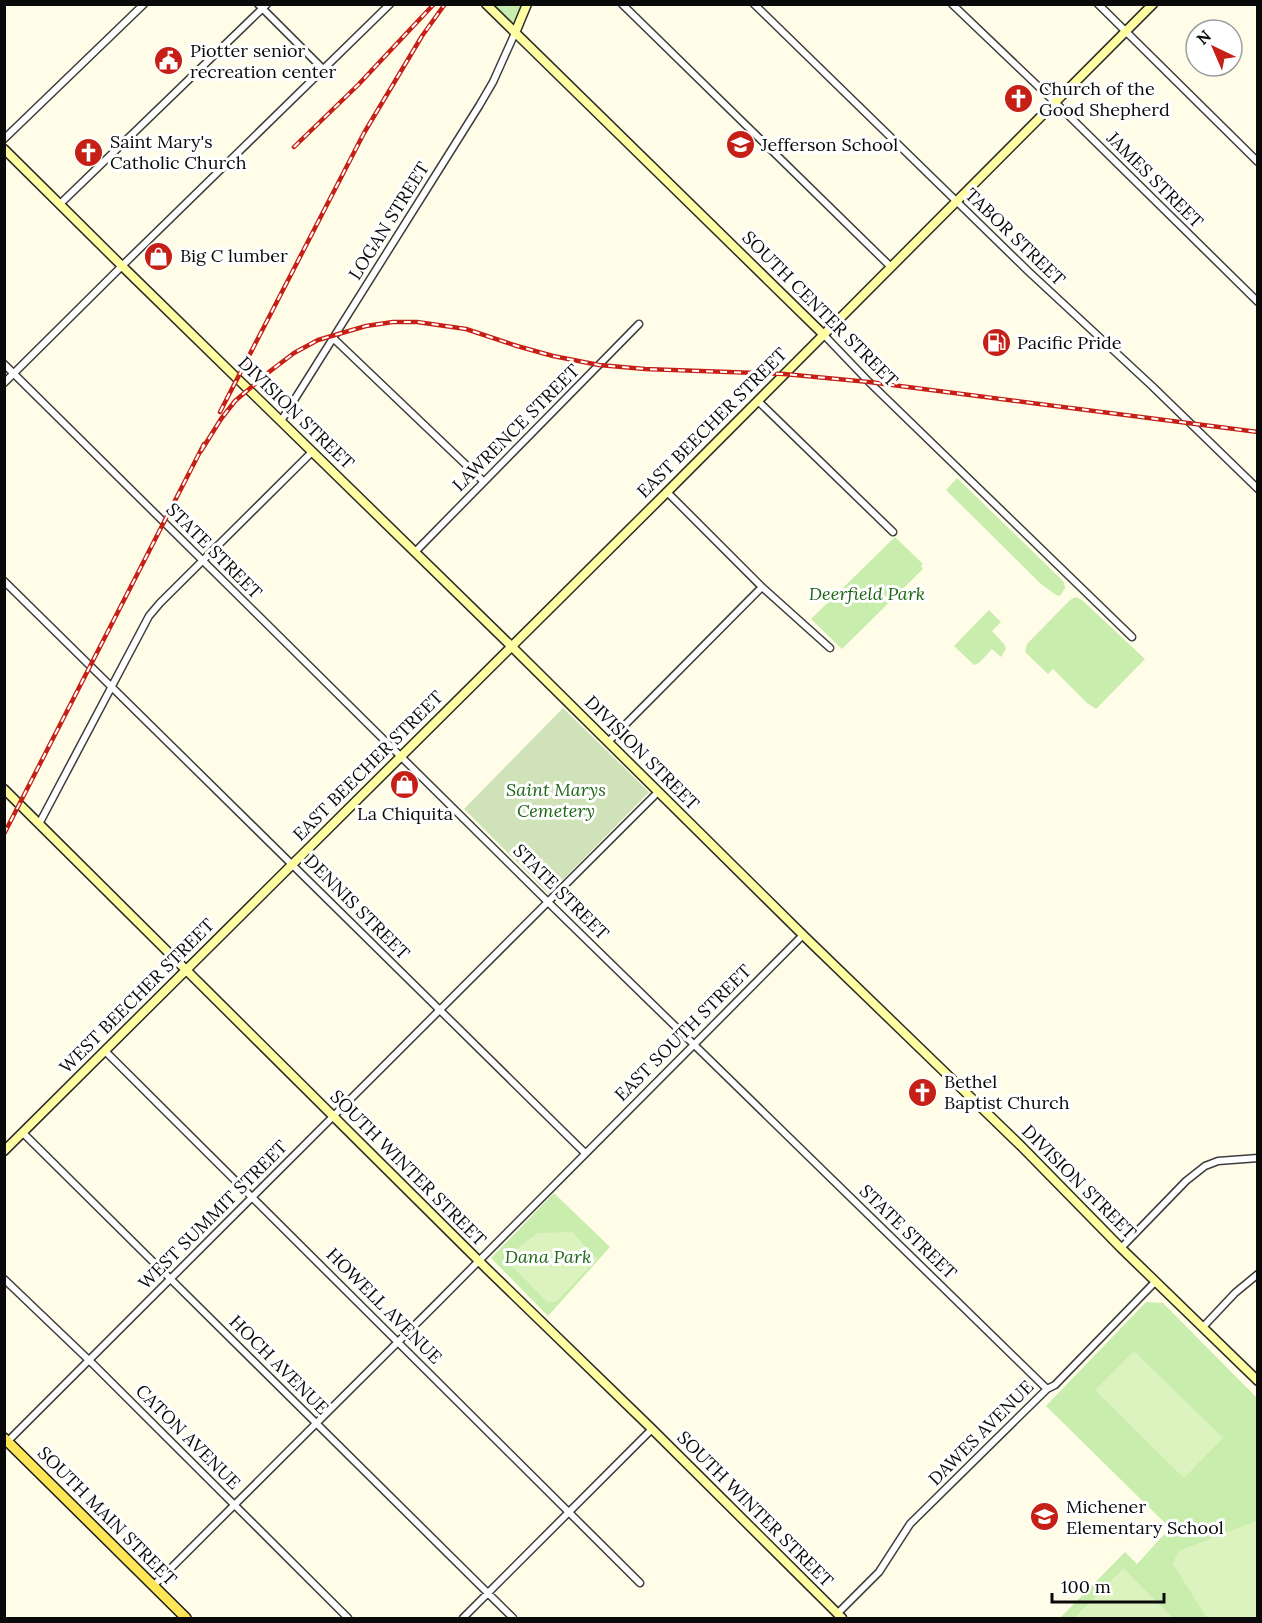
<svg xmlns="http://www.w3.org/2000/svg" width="1262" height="1623" viewBox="0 0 1262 1623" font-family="Lora,serif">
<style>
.green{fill:#c8edad}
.cemetery{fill:#d0e2b7}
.pitch{fill:#dcf3c0}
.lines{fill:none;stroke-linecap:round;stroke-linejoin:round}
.street-casing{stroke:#3d3d3d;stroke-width:9}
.secondary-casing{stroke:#2c2c2c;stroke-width:11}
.primary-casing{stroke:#1b1b1b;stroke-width:12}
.street{stroke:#fff;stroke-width:6}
.secondary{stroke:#fffea2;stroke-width:8}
.primary{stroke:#ffe657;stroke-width:9}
.rail-casing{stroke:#c51f16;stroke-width:4.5}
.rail{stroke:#fff;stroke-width:2;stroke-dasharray:7;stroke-linecap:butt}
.labels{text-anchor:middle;stroke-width:6;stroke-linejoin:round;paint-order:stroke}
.poi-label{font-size:18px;fill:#0a0a0a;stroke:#fff;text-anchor:start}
.street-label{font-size:18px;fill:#0a0a0a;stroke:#fff}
.park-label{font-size:18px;font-style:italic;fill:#1f6616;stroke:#fff}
</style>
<rect width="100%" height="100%" fill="#fffde7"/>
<!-- green -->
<path class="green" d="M486 5H527L515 33Z
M957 478 1064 582 1065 588 1060 596 1056 595 1041 584 946 490Z
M895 537 923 564 921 566 923 569 842 649 811 619Z
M1076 597 1082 600 1145 659 1096 709 1087 703 1053 669 1048 674 1025 652 1027 644 1070 600Z
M989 610 1001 622 992 631 1004 644 1006 649 1001 657 992 649 979 663 974 665 954 646Z
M554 1193 610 1247 548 1316 491 1258Z
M1146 1302 1163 1303 1257 1398V1618H1060L1125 1552 1137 1564 1170 1528 1046 1406Z"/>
<!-- cemetery -->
<path class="cemetery" d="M563 708 649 792 549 894 464 809Z"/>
<!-- pitch -->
<path class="pitch" d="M572 1232 597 1259 556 1302H547L504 1258 538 1233Z
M1134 1351 1223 1438 1184 1478 1095 1390Z
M1257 1521V1616L1255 1618H1207L1173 1564 1178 1551Z
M1124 1569 1173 1618H1074L1123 1569Z"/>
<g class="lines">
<defs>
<path id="street" d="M258 4 324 70
M622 4 891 267
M754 4 1028 271 1152 386 1258 489
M952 4 1063 110 1258 302
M1098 4 1258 162
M4 139 144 4
M60 204 267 4
M824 335 869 382 1132 637
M333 338 484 482
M4 364 555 909 1047 1389
M4 383 129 259 390 4
M758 401 893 532
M281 421 479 106 493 82 515 33
M667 492 762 587 830 648
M415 552 639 324
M4 581 585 1153
M608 742 762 587
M39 824 149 616 160 603 312 452
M105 1051 640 1583
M23 1133 513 1618
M1121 1248 1186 1181 1205 1166 1218 1161 1258 1158
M4 1279 94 1365 348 1618
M1203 1327 1235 1293 1258 1274
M8 1441 658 792
M153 1586 437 1303 803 935
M837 1614 879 1572 910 1524 1047 1389 1055 1385 1155 1282
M463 1618 652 1429"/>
<path id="secondary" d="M486 4 824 335
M515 33 527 4
M4 149 122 266 505 640 803 935 1022 1147 1121 1248 1258 1381
M4 789 485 1267 652 1429 842 1618
M4 1151 667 492 1153 4"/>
<path id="primary" d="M4 1438 186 1618"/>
</defs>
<!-- street casing -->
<use href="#street" class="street-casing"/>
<!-- secondary casing -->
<use href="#secondary" class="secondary-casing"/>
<!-- primary casing -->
<use href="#primary" class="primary-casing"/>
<!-- street -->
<use href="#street" class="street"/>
<!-- secondary -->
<use href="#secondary" class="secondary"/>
<!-- primary -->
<use href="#primary" class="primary"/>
<defs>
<path id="rail" d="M294 147 358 85 434 4
M220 412 364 133 422 36 445 4
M201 451 221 419 235 401 269 372 294 353 318 340 335 335 366 326 393 322H417L466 329 517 346 553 356 599 365 645 369 784 374 869 382 1258 432
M4 834 204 444"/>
</defs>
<!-- rail casing -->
<use href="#rail" class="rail-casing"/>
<!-- rail -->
<use href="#rail" class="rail"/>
</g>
<!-- icons -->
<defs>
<symbol id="civic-disc" viewBox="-11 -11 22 22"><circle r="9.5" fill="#c51f16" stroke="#fff"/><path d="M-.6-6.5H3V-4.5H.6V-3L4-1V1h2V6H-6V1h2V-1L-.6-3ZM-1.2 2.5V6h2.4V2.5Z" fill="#fff"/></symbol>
<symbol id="church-disc" viewBox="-11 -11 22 22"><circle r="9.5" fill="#c51f16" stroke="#fff"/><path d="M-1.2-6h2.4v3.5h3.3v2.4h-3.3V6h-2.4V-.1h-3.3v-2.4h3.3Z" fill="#fff"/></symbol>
<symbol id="school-disc" viewBox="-11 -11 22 22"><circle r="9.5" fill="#c51f16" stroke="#fff"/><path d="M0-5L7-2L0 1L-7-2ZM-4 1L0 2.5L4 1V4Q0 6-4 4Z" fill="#fff"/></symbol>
<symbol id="shop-disc" viewBox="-11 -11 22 22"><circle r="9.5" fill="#c51f16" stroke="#fff"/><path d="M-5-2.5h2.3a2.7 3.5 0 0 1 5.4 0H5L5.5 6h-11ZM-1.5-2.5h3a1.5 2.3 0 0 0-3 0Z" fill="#fff"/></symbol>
<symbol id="fuel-disc" viewBox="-11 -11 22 22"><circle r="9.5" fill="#c51f16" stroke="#fff"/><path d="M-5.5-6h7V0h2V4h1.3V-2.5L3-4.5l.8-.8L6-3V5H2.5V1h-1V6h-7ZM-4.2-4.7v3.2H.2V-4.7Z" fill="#fff"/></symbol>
</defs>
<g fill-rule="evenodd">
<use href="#civic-disc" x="152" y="44" width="33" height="33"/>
<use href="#church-disc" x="1002" y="82" width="33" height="33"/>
<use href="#school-disc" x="724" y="128" width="33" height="33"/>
<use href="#church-disc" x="72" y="136" width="33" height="33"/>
<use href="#shop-disc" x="142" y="240" width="33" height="33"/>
<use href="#fuel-disc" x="980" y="326" width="33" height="33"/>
<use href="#shop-disc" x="388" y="768" width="33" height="33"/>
<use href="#church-disc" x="906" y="1076" width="33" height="33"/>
<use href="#school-disc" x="1028" y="1500" width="33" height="33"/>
</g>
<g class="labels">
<!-- poi labels -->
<g class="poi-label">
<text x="190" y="57">Piotter senior<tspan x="190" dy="21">recreation center</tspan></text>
<text x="1039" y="95">Church of the<tspan x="1039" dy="21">Good Shepherd</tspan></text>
<text x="110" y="148">Saint Mary's<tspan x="110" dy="21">Catholic Church</tspan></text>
<text x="761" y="151">Jefferson School</text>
<text x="180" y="262">Big C lumber</text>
<text x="1017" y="349">Pacific Pride</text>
<text x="405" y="820" text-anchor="middle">La Chiquita</text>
<text x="944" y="1088">Bethel<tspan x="944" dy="21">Baptist Church</tspan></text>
<text x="1066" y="1513">Michener<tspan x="1066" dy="21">Elementary School</tspan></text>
</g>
<!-- street labels -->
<g class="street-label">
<text transform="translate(1155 180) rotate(45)" y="6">JAMES STREET</text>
<text transform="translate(389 221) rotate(-58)" y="6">LOGAN STREET</text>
<text transform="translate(1015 237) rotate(44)" y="6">TABOR STREET</text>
<text transform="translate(820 309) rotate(45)" y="6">SOUTH CENTER STREET</text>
<text transform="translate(296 413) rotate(44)" y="6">DIVISION STREET</text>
<text transform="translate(712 423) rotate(-45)" y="6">EAST BEECHER STREET</text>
<text transform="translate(516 428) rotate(-45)" y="6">LAWRENCE STREET</text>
<text transform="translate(214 551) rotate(45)" y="6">STATE STREET</text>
<text transform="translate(642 753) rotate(45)" y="6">DIVISION STREET</text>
<text transform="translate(368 766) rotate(-45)" y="6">EAST BEECHER STREET</text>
<text transform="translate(561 892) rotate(45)" y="6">STATE STREET</text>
<text transform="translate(357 907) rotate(45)" y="6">DENNIS STREET</text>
<text transform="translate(137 996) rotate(-45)" y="6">WEST BEECHER STREET</text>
<text transform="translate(683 1033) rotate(-45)" y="6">EAST SOUTH STREET</text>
<text transform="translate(408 1168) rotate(45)" y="6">SOUTH WINTER STREET</text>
<text transform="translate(1079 1182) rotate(45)" y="6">DIVISION STREET</text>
<text transform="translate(213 1215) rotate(-45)" y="6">WEST SUMMIT STREET</text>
<text transform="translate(908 1232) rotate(44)" y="6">STATE STREET</text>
<text transform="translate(384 1306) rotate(45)" y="6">HOWELL AVENUE</text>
<text transform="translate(279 1365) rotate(45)" y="6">HOCH AVENUE</text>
<text transform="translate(981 1433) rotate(-45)" y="6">DAWES AVENUE</text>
<text transform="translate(188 1437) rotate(45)" y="6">CATON AVENUE</text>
<text transform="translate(755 1509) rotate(45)" y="6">SOUTH WINTER STREET</text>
<text transform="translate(107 1516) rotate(45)" y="6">SOUTH MAIN STREET</text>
</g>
<!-- park labels -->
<g class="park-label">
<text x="867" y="600">Deerfield Park</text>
<text x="556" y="796">Saint Marys<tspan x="556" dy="21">Cemetery</tspan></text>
<text x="548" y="1263">Dana Park</text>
</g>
</g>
<!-- border -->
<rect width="1262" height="1623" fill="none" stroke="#0a0a0a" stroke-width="12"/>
<!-- north arrow -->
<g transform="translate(1214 48) rotate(316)"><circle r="28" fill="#ffffff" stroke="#9d9d9d" stroke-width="1.5"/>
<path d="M0-4.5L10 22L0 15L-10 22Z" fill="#c51f16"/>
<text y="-9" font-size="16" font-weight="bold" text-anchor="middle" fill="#0a0a0a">N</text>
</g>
<!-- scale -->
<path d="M1052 1593v9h112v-9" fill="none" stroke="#0a0a0a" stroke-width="3"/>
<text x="1061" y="1593" font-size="18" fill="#0a0a0a" stroke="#ffffff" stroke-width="4.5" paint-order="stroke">100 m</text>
</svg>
